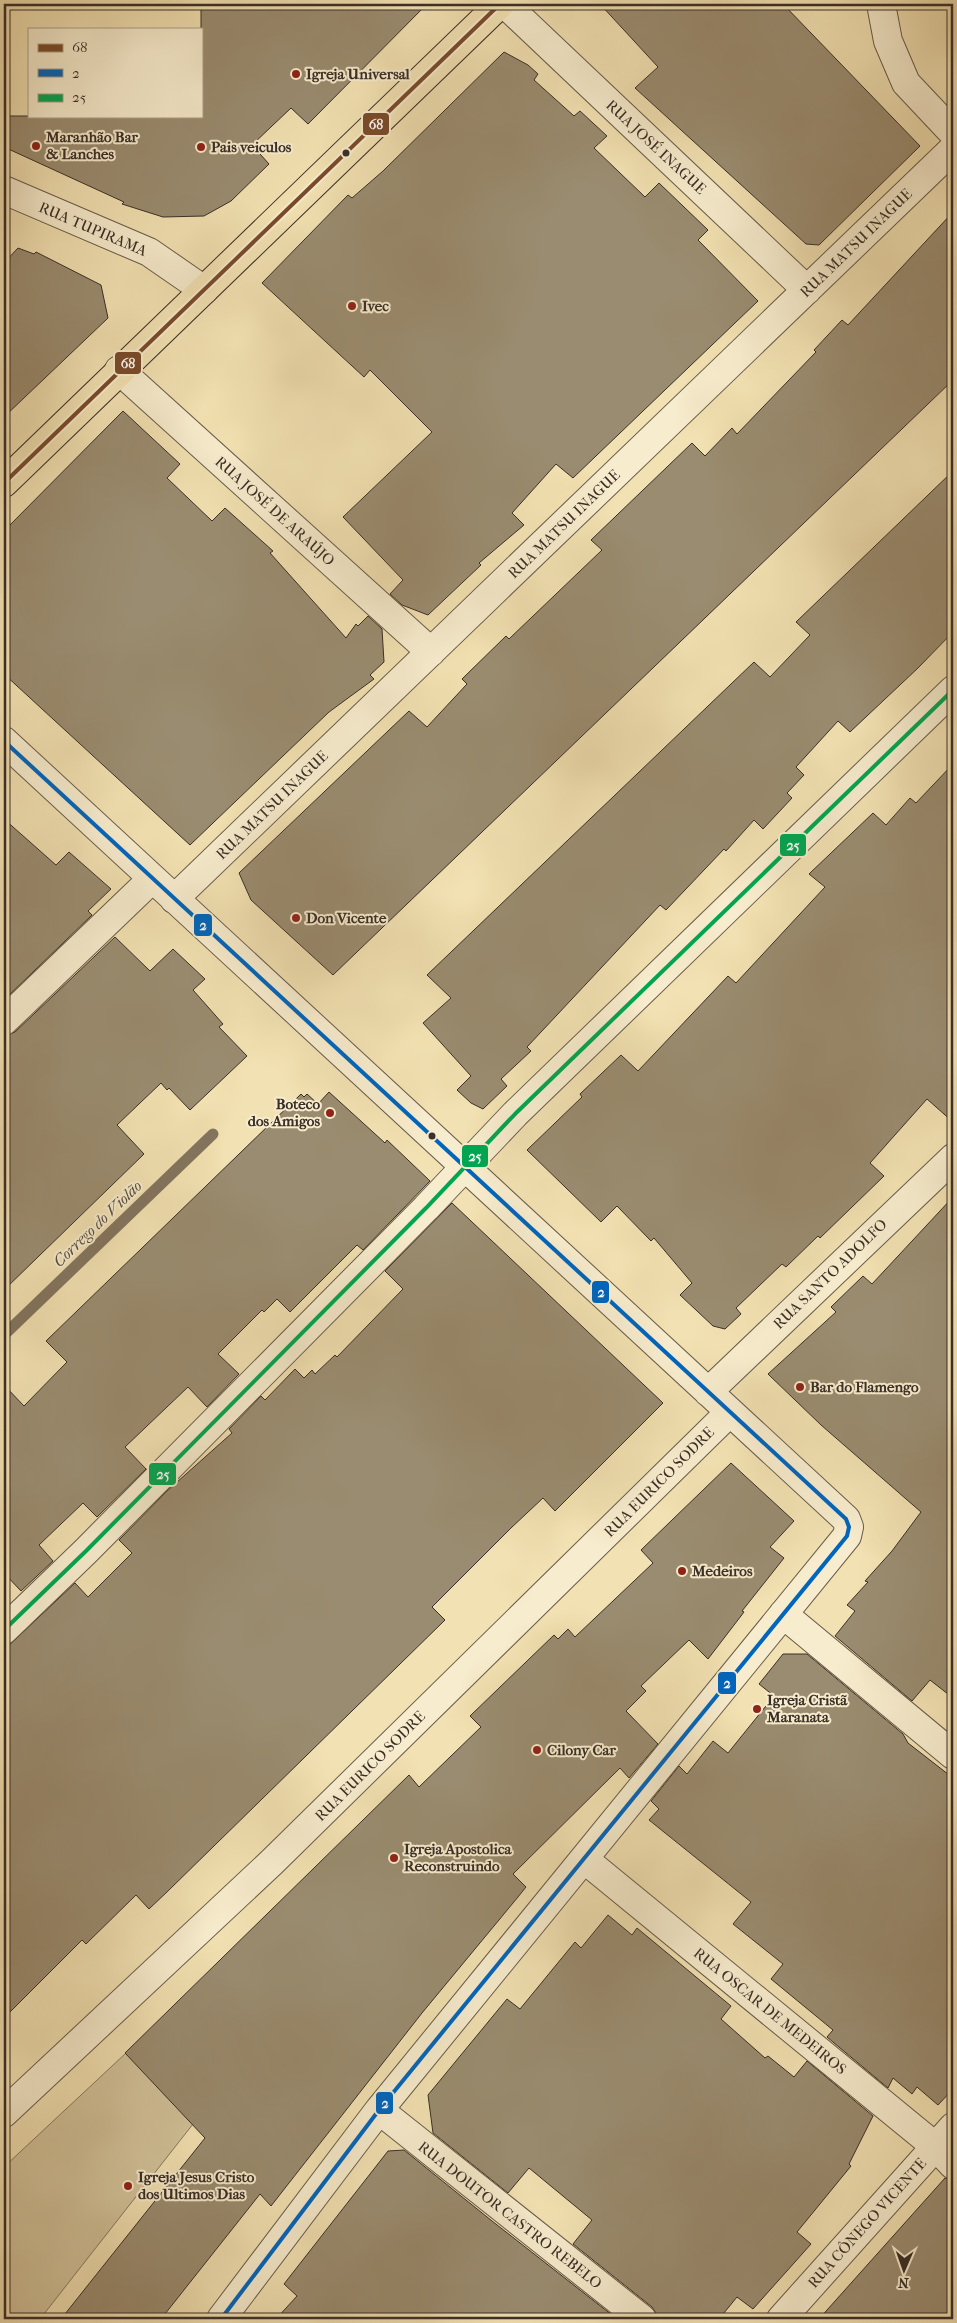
<svg xmlns="http://www.w3.org/2000/svg" width="957" height="2323" viewBox="0 0 957 2323" font-family="'IM FELL French Canon',serif">
<style>
.green{fill:#d3c39b;stroke:#867962}
.lines{fill:none;stroke-linecap:round;stroke-linejoin:round}
.stream{stroke:#83755f;stroke-width:11}
.building{fill:#9a8c70;stroke:#3a2f28}
.minor-casing{stroke:#685c4a;stroke-width:30}
.major-casing{stroke:#3a2f28;stroke-width:30}
.minor{stroke:#f7eccd;stroke-width:28}
.major{stroke:#f2e1b2;stroke-width:28}
.bus-1-casing{stroke:#f7eccd;stroke-width:8}
.bus-2-casing{stroke:#f7eccd;stroke-width:8}
.bus-3-casing{stroke:#f7eccd;stroke-width:8}
.bus-1{stroke:#7a4b2a;stroke-width:4}
.bus-2{stroke:#0065bd;stroke-width:4}
.bus-3{stroke:#00a651;stroke-width:4}
.poi-dot{fill:#8f2418;stroke:#f7eccd;stroke-width:2}
.bus-dot{fill:#3a2f28;stroke:#f7eccd;stroke-width:2}
.labels{text-anchor:middle;stroke-width:4;stroke-linejoin:round;paint-order:stroke}
.poi-label{font-size:15px;font-weight:bold;fill:#3a2f28;stroke:#f7eccd;text-anchor:start}
.street-label{font-size:15px;fill:#3a2f28;stroke:#f7eccd}
.water-label{font-size:16px;font-style:italic;fill:#584c3f;stroke:#f7eccd}
.line-badge{stroke:#f7eccd;stroke-width:2}
.badge-label{font-size:14px;text-anchor:middle;font-weight:bold;fill:#fff}
</style>
<rect width="100%" height="100%" fill="#f2e1b2"/>
<filter id="stains"><feTurbulence type="fractalNoise" baseFrequency=".004" numOctaves="4"/><feColorMatrix values="0 0 0 0 .2 0 0 0 0 .09 0 0 0 0 .02 0 0 0 .5 -.17"/></filter>
<radialGradient id="worn" r=".72"><stop offset=".6" stop-color="#630" stop-opacity="0"/><stop offset="1" stop-color="#630" stop-opacity=".3"/></radialGradient>
<!-- green -->
<path class="green" d="M126 2053 193 2124 40 2319H4V2167Z"/>
<g class="lines">
<!-- stream -->
<path class="stream" d="M4 1335 213 1134"/>
</g>
<!-- building -->
<path class="building" d="M201 4H427L308 124 291 108 252 145 269 164 231 201 204 216 163 217 122 204 124 202 4 147V116H201Z
M600 4H783L920 146 819 245 806 244 635 88 658 67Z
M504 52 528 65 538 74 534 80 574 116 580 111 607 136 594 148 645 197 659 183 708 230 698 240 758 301 573 478 556 464 512 513 524 525 479 563 481 565 428 615 402 605 390 594 403 580 343 517 432 432 370 370 364 377 262 283 348 195 352 198 383 171Z
M953 212V380L333 975 251 900 239 873 409 711 427 727 467 684 462 679 506 636 509 639 602 550 591 540 692 443 705 456 732 428 737 434 816 352 814 350 842 320 848 325Z
M18 248 34 254 36 252 101 285 108 318 4 417V263Z
M123 411 180 464 167 478 212 521 225 508 273 551 270 553 346 638 356 624 358 626 368 616 382 629 384 662 370 675 374 679 329 712 190 845 4 674V531Z
M953 471V632L918 668 850 732 838 721 796 767 804 775 787 793 792 798 763 829 754 820 726 851 724 849 666 910 660 905 527 1047 531 1051 501 1079 507 1086 483 1109 471 1103 457 1090 471 1076 423 1023 451 998 427 975 754 662 770 677 810 635 796 622Z
M953 764V1122L927 1099 870 1163 884 1176 820 1238 818 1236 786 1267 782 1264 736 1308 741 1314 725 1329 713 1326 680 1295 692 1283 654 1238 651 1241 617 1206 601 1222 527 1150 582 1097 580 1094 621 1055 638 1071 728 976 736 983 825 887 809 874 873 813 886 825 910 798 916 803Z
M4 819 56 865 69 852 111 889 88 911 92 915 4 1000Z
M115 937 150 971 173 949 205 979 193 990 223 1024 219 1027 247 1056 190 1110 169 1088 167 1090 161 1083 117 1125 144 1154 4 1290V1036L15 1032Z
M329 1092 385 1143 387 1140 430 1181 363 1250 357 1245 290 1312 277 1299 264 1312 262 1310 218 1354 239 1374 207 1407 188 1387 125 1447 146 1469 97 1517 83 1503 39 1545 53 1561 21 1591 4 1573V1385L24 1406 67 1362 46 1341 301 1094 304 1097 307 1094 318 1104Z
M953 1197V1698L930 1680 912 1701 835 1636 855 1611 847 1605 868 1582 865 1581 892 1551 921 1512 821 1425 768 1374 836 1312 831 1307 863 1276 872 1284Z
M452 1203 663 1403 555 1511 543 1498 511 1528 432 1607 445 1620 169 1890 149 1909 136 1895 86 1944 82 1940 4 2018V1650L75 1583 88 1597 132 1553 119 1540 167 1491 232 1433 229 1429 261 1396 265 1400 295 1369 304 1378 312 1370 315 1374 335 1355 337 1357 403 1289 385 1271Z
M731 1463 794 1521 770 1547 784 1558 742 1611 744 1612 708 1659 689 1640 641 1686 646 1691 626 1711 658 1744 629 1778 620 1768 513 1874 526 1887 518 1897 422 2013 271 2206 260 2194 161 2319H61L205 2138 125 2053 409 1775 419 1787 481 1727 470 1716 554 1635 558 1639 568 1629 575 1637 653 1563 641 1550Z
M783 1654H807L903 1734 908 1743 953 1778V2089L938 2105 917 2087 912 2094 893 2078 888 2088 827 2037 833 2030 771 1979 783 1964 733 1924 751 1902 649 1820 659 1809 651 1801 679 1766 687 1774 713 1741 728 1753 774 1696 759 1684Z
M608 1915 632 1935 637 1928 731 2006 721 2019 765 2058 768 2056 794 2077 807 2061 873 2116 849 2164 851 2166 797 2232 811 2244 753 2309 737 2297 719 2319H657L656 2313 652 2307 573 2244 592 2220 529 2168 508 2193 433 2133 428 2095 507 1999 520 2009 575 1942 581 1948Z
M404 2150 492 2221 617 2319H276L297 2296 284 2284 388 2151Z
M945 2178 953 2180V2319H819Z"/>
<g class="lines">
<defs>
<path id="minor" d="M505 4 807 290
M881 4 888 41 906 83 953 133
M4 190 149 252 204 290
M119 370 431 652
M4 741 846 1519 849 1527 847 1536 379 2110 221 2319
M174 899 953 149
M4 1021 152 879
M708 1392 953 1158
M783 1614 953 1755
M4 1630 86 1551 426 1208 515 1114 953 690
M584 1859 936 2147 953 2165
M379 2110 642 2319
M4 2113 272 1862 730 1412
M781 2319 953 2127"/>
<path id="major" d="M4 483 500 4"/>
</defs>
<!-- minor casing -->
<use href="#minor" class="minor-casing"/>
<!-- major casing -->
<use href="#major" class="major-casing"/>
<!-- minor -->
<use href="#minor" class="minor"/>
<!-- major -->
<use href="#major" class="major"/>
<defs>
<path id="bus-1" d="M4 483 500 4"/>
<path id="bus-2" d="M4 741 846 1519 849 1527 847 1536 379 2110 221 2319"/>
<path id="bus-3" d="M4 1630 86 1551 426 1208 515 1114 953 690"/>
</defs>
<!-- bus-1 casing -->
<use href="#bus-1" class="bus-1-casing"/>
<!-- bus-2 casing -->
<use href="#bus-2" class="bus-2-casing"/>
<!-- bus-3 casing -->
<use href="#bus-3" class="bus-3-casing"/>
<!-- bus-1 -->
<use href="#bus-1" class="bus-1"/>
<!-- bus-2 -->
<use href="#bus-2" class="bus-2"/>
<!-- bus-3 -->
<use href="#bus-3" class="bus-3"/>
</g>
<!-- markers -->
<g class="poi-dot">
<circle cx="296" cy="74" r="5"/>
<circle cx="36" cy="146" r="5"/>
<circle cx="201" cy="147" r="5"/>
<circle cx="352" cy="306" r="5"/>
<circle cx="296" cy="918" r="5"/>
<circle cx="330" cy="1113" r="5"/>
<circle cx="800" cy="1387" r="5"/>
<circle cx="682" cy="1571" r="5"/>
<circle cx="757" cy="1709" r="5"/>
<circle cx="537" cy="1750" r="5"/>
<circle cx="394" cy="1858" r="5"/>
<circle cx="128" cy="2186" r="5"/>
</g>
<g class="bus-dot">
<circle cx="346" cy="153" r="4.5"/>
<circle cx="432" cy="1136" r="4.5"/>
</g>
<g class="labels">
<!-- poi labels -->
<g class="poi-label">
<text x="306" y="79">Igreja Universal</text>
<text x="46" y="142">Maranhão Bar<tspan x="46" dy="17">&amp; Lanches</tspan></text>
<text x="211" y="152">Pais veiculos</text>
<text x="362" y="311">Ivec</text>
<text x="306" y="923">Don Vicente</text>
<text x="320" y="1109" text-anchor="end">Boteco<tspan x="320" dy="17">dos Amigos</tspan></text>
<text x="810" y="1392">Bar do Flamengo</text>
<text x="692" y="1576">Medeiros</text>
<text x="767" y="1705">Igreja Cristã<tspan x="767" dy="17">Maranata</tspan></text>
<text x="547" y="1755">Cilony Car</text>
<text x="404" y="1854">Igreja Apostolica<tspan x="404" dy="17">Reconstruindo</tspan></text>
<text x="138" y="2182">Igreja Jesus Cristo<tspan x="138" dy="17">dos Ultimos Dias</tspan></text>
</g>
<!-- street labels -->
<g class="street-label">
<text transform="translate(656 147) rotate(43)" y="5">RUA JOSÉ INAGUE</text>
<text transform="translate(93 229) rotate(23)" y="5">RUA TUPIRAMA</text>
<text transform="translate(856 243) rotate(-44)" y="5">RUA MATSU INAGUE</text>
<text transform="translate(275 511) rotate(42)" y="5">RUA JOSÉ DE ARAÚJO</text>
<text transform="translate(564 524) rotate(-44)" y="5">RUA MATSU INAGUE</text>
<text transform="translate(272 805) rotate(-44)" y="5">RUA MATSU INAGUE</text>
<text transform="translate(830 1274) rotate(-44)" y="5">RUA SANTO ADOLFO</text>
<text transform="translate(659 1482) rotate(-45)" y="5">RUA EURICO SODRE</text>
<text transform="translate(370 1766) rotate(-45)" y="5">RUA EURICO SODRE</text>
<text transform="translate(770 2011) rotate(39)" y="5">RUA OSCAR DE MEDEIROS</text>
<text transform="translate(510 2215) rotate(38)" y="5">RUA DOUTOR CASTRO REBELO</text>
<text transform="translate(867 2223) rotate(-48)" y="5">RUA CÔNEGO VICENTE</text>
</g>
<!-- water labels -->
<g class="water-label">
<text transform="translate(97 1223) rotate(-44)" y="6">Corrego do Violão</text>
</g>
</g>
<g class="line-badge">
<rect x="362" y="112" width="28" height="24" rx="5" fill="#7a4b2a"/>
<rect x="114" y="351" width="28" height="24" rx="5" fill="#7a4b2a"/>
<rect x="779" y="833" width="28" height="24" rx="5" fill="#00a651"/>
<rect x="193" y="913" width="20" height="24" rx="5" fill="#0065bd"/>
<rect x="461" y="1144" width="28" height="24" rx="5" fill="#00a651"/>
<rect x="591" y="1280" width="19" height="24" rx="5" fill="#0065bd"/>
<rect x="148" y="1462" width="29" height="24" rx="5" fill="#00a651"/>
<rect x="717" y="1671" width="20" height="24" rx="5" fill="#0065bd"/>
<rect x="375" y="2091" width="19" height="24" rx="5" fill="#0065bd"/>
</g>
<g class="badge-label">
<text x="376" y="129">68</text>
<text x="128" y="368">68</text>
<text x="793" y="850">25</text>
<text x="203" y="930">2</text>
<text x="475" y="1161">25</text>
<text x="601" y="1297">2</text>
<text x="163" y="1479">25</text>
<text x="727" y="1688">2</text>
<text x="385" y="2108">2</text>
</g>
<!-- margin -->
<rect width="957" height="2323" fill="none" stroke="#f2e1b2" stroke-width="20"/>
<rect x="5" y="5" width="947" height="2313" fill="none" stroke="#3a2f28" stroke-width="2.5"/>
<rect x="10" y="10" width="937" height="2303" fill="none" stroke="#3a2f28"/>
<!-- legend -->
<rect x="28" y="28" width="175" height="90" fill="#f7eccd" stroke="#aba08b"/>
<rect x="38" y="44" width="25" height="8" fill="#7a4b2a" stroke="#aba08b"/>
<text x="72" y="52" font-size="15" fill="#3a2f28">68</text>
<rect x="38" y="69" width="25" height="8" fill="#0065bd" stroke="#aba08b"/>
<text x="72" y="78" font-size="15" fill="#3a2f28">2</text>
<rect x="38" y="94" width="25" height="8" fill="#00a651" stroke="#aba08b"/>
<text x="72" y="102" font-size="15" fill="#3a2f28">25</text>
<!-- north arrow -->
<g transform="translate(904 2270) rotate(182)" stroke="#f7eccd" stroke-width="4" paint-order="stroke">
<path d="M0-4L9 19L0 12L-9 19Z" fill="#3a2f28"/>
<text y="-8" font-size="14" font-weight="bold" text-anchor="middle" fill="#3a2f28">N</text>
</g>
<rect width="100%" height="100%" filter="url(#stains)"/>
<rect width="100%" height="100%" fill="url(#worn)"/>
</svg>
